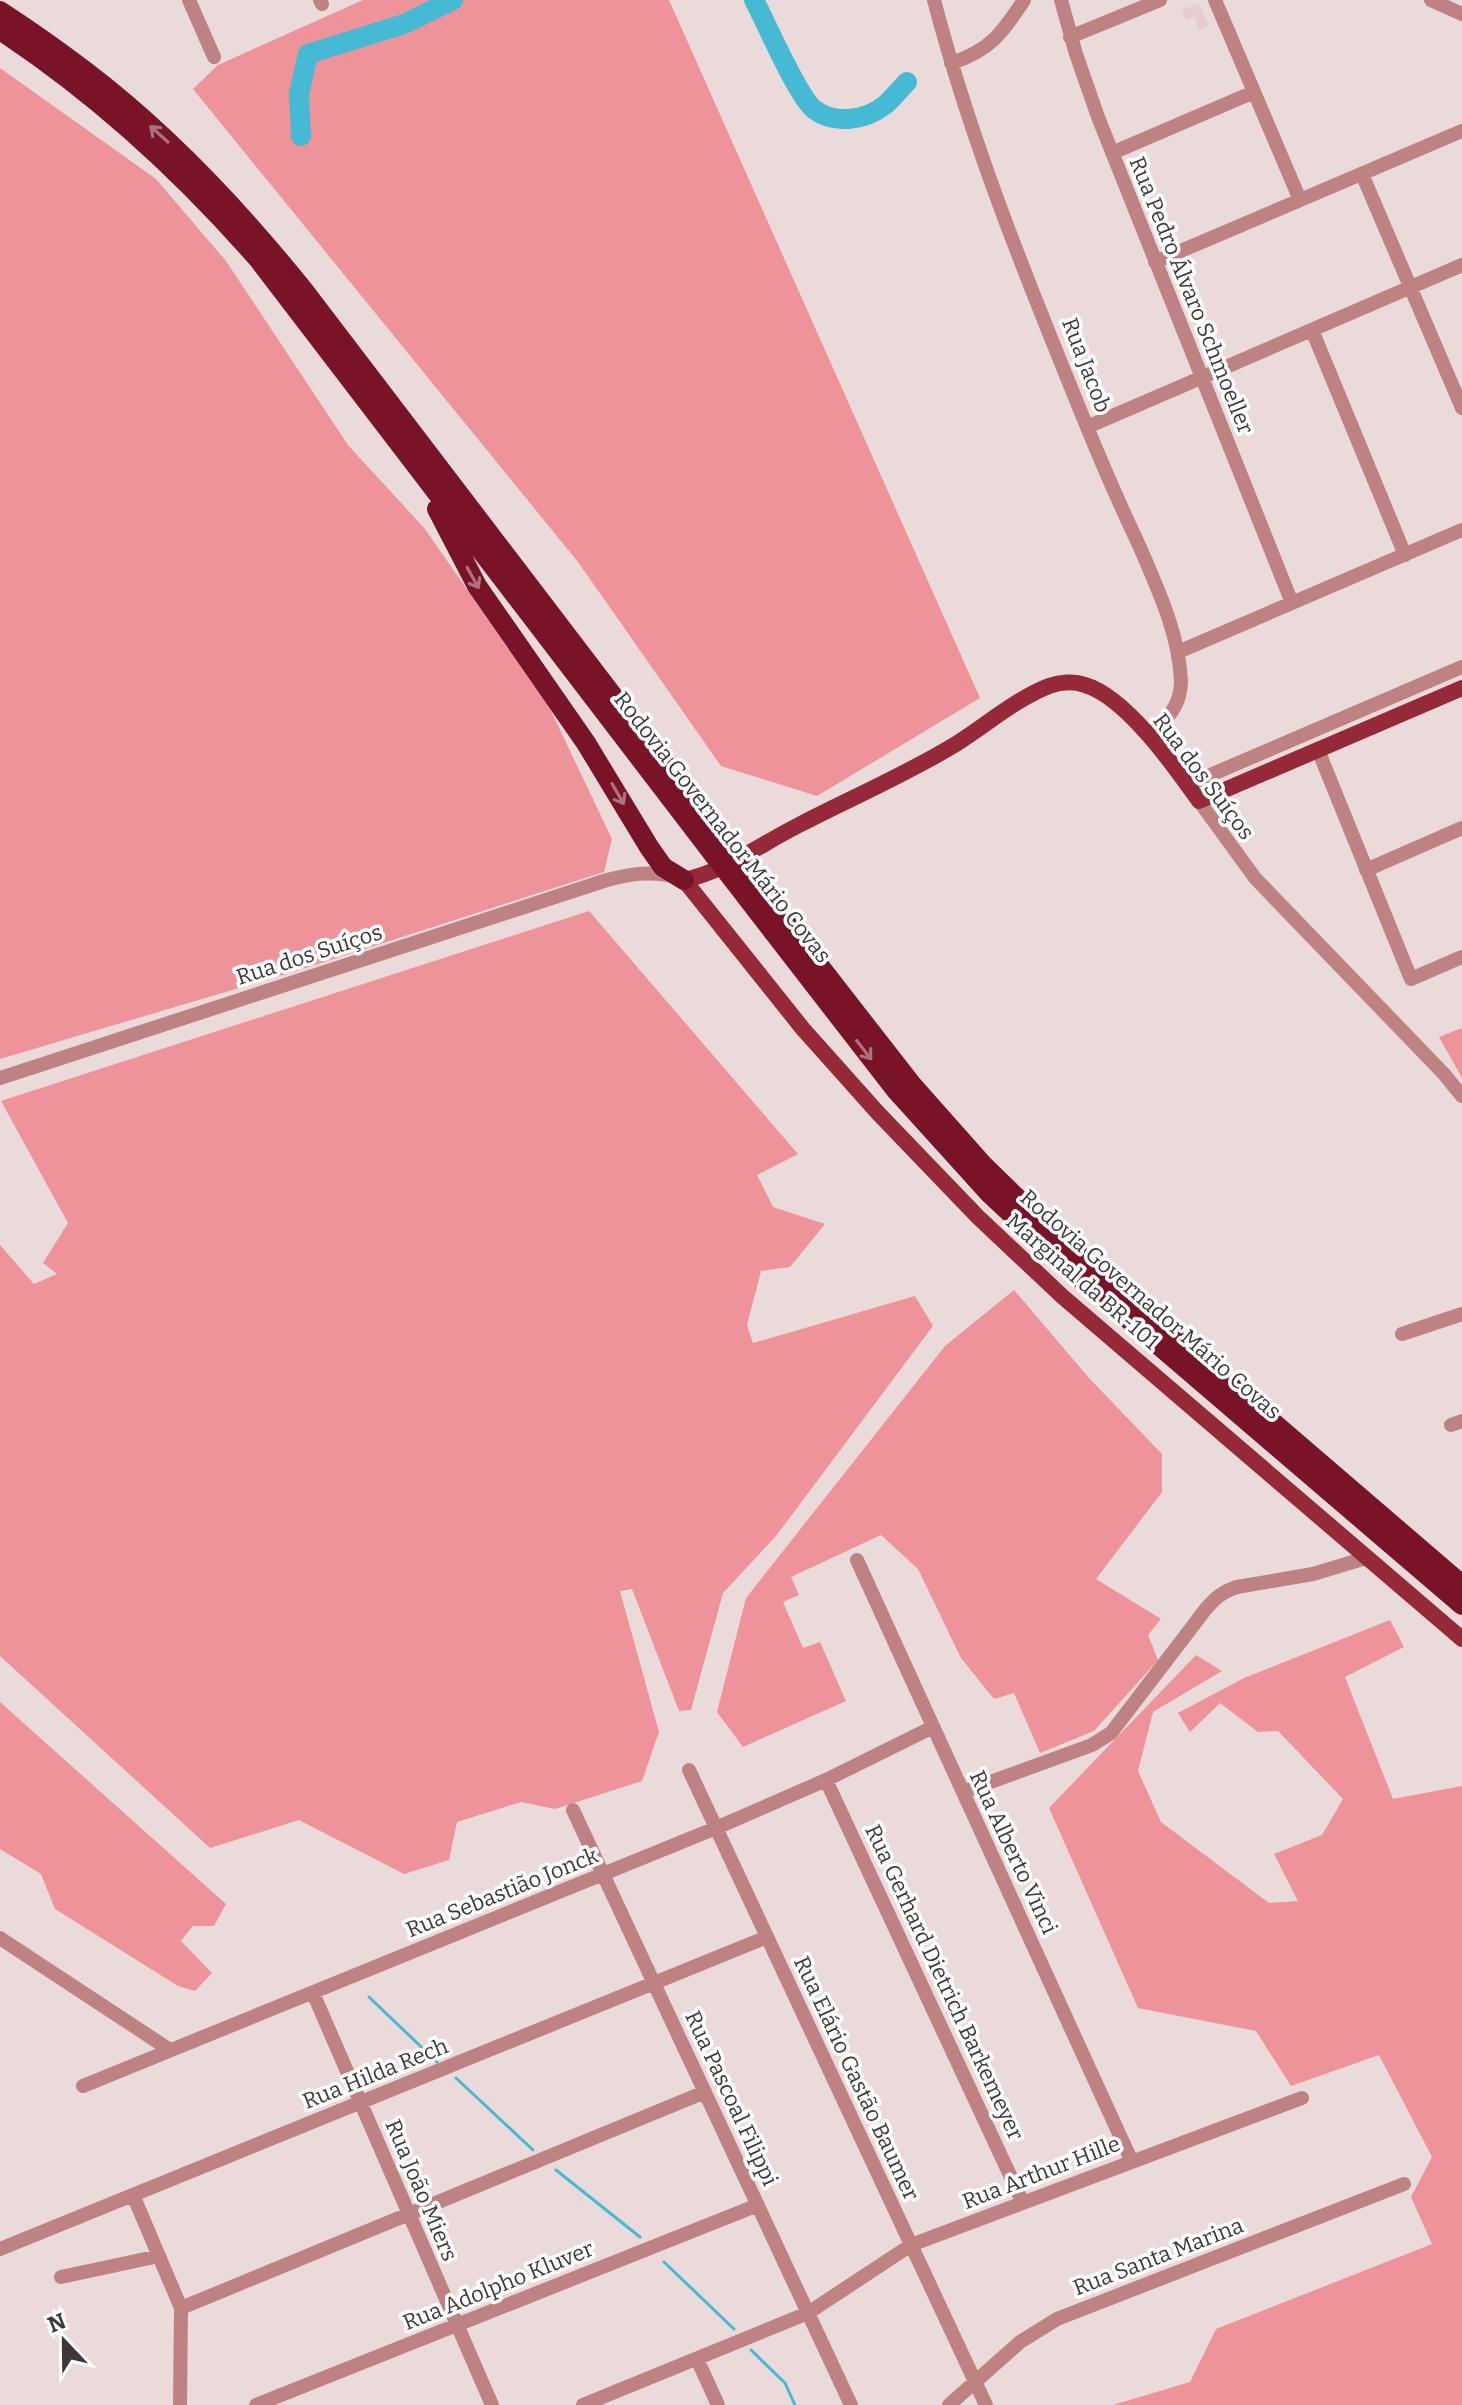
<svg xmlns="http://www.w3.org/2000/svg" width="1462" height="2405" viewBox="0 0 1462 2405" font-family="Bitter,serif">
<style>
.built{fill:#e7cdce}
.forest{fill:#ed9399}
.lines{fill:none;stroke-linecap:round;stroke-linejoin:round}
.stream{stroke:#46b9d4;stroke-width:3}
.river{stroke:#46b9d4;stroke-width:20}
.minor{stroke:#be8184;stroke-width:14}
.major{stroke:#95293a;stroke-width:16}
.highway{stroke:#781328;stroke-width:20}
.highway-bridge{stroke:#781328;stroke-width:20}
.oneway{stroke:#ae717e}
.labels{text-anchor:middle;stroke-width:7;stroke-linejoin:round;paint-order:stroke}
.street-label{font-size:22px;fill:#3e3737;stroke:#fff}
</style>
<rect width="100%" height="100%" fill="#ebdada"/>
<!-- built -->
<path class="built" d="M1199 3 1209 26 1199 30 1194 17 1186 20 1182 10Z"/>
<!-- forest -->
<path class="forest" d="M363 0H669L980 698 817 796 721 766 578 562 193 89 218 65Z
M0 68 156 179 226 261 348 445 425 529 550 709 612 839 604 872 296 971 0 1059Z
M589 911 798 1154 757 1175 773 1207 825 1224 790 1267 761 1271 747 1325 753 1343 915 1296 933 1326 776 1536 723 1593 691 1710 679 1711 632 1589 620 1591 659 1732 642 1781 555 1809 521 1802 457 1822 449 1860 404 1874 299 1820 210 1848 0 1656V1245L34 1284 57 1274 43 1263 68 1223 1 1101Z
M1462 1028V1078L1439 1037Z
M1014 1290 1089 1378 1162 1454V1492L1096 1579 1161 1619 1148 1635 1158 1660 1094 1731 1040 1753 1014 1693 994 1699 961 1658 918 1569 881 1535 791 1577 799 1595 783 1602 803 1648 820 1642 846 1701 743 1747 717 1712 746 1598 945 1346Z
M1390 1620 1404 1647 1345 1677 1393 1799 1462 1786V2405H1113L1190 2382 1216 2329 1432 2244 1411 2197 1432 2157 1379 2055 1291 2086 1256 2031 1138 2008 1049 1808 1196 1655 1222 1671 1153 1712 1138 1771 1161 1822 1269 1903 1298 1901 1274 1854 1322 1835 1343 1799 1278 1731 1258 1732 1220 1703 1190 1732 1178 1713 1244 1678Z
M0 1702 226 1904 214 1926H193L181 1941 212 1973 195 1991 178 1986 55 1909 41 1874 0 1849Z"/>
<g class="lines">
<!-- stream -->
<path class="stream" d="M369 1997 437 2062
M456 2078 533 2150
M556 2170 640 2237
M664 2262 734 2329
M751 2350 785 2383 795 2405"/>
<!-- river -->
<path class="river" d="M754 0C766 22 798 98 815 110 835 125 866 120 885 105 893 98 899 90 907 82
M301 136 299 94 308 54 404 24 453 0"/>
<!-- minor -->
<path class="minor" d="M189 0 214 57
M320 0 322 4
M934 0C972 146 1030 287 1087 427 1103 466 1120 505 1138 543 1157 587 1179 633 1181 681 1181 707 1166 720 1149 736
M1061 0 1076 54 1098 117 1292 603
M1215 0 1300 200
M1431 0 1462 14
M1070 37 1160 0
M951 63C990 51 1002 33 1024 0
M1112 153 1254 92
M1362 174 1462 408
M1155 262 1462 131
M1312 330 1405 555
M1087 427 1462 265
M1178 652 1462 530
M1318 750 1411 979 1462 957
M1187 785 1462 667
M1199 801 1255 878 1444 1074 1462 1096
M1366 870 1462 828
M0 1078 607 880C630 874 649 871 672 876
M1402 1334 1462 1314
M1451 1425 1462 1421
M857 1560 1132 2162
M689 1770 986 2405
M826 1780 1023 2203
M963 1792 1092 1745 1111 1733 1205 1610C1215 1598 1222 1592 1237 1587L1313 1574 1366 1558
M573 1810 851 2405
M0 1938 170 2050
M313 1993 492 2405
M83 2086 716 1828 826 1780 933 1727
M133 2195 181 2308 180 2405
M0 2249 767 1937
M61 2277 159 2256
M181 2308 705 2092
M697 2359 718 2405
M256 2405 758 2205
M583 2405 808 2313 911 2245 1302 2098
M949 2405 1020 2342 1057 2319 1404 2184"/>
<!-- major -->
<path class="major" d="M1462 688 1199 801C1175 767 1126 697 1085 685 1074 681 1060 682 1049 686 1016 699 986 725 956 744 905 775 851 798 799 825 761 844 726 871 684 880L803 1029 878 1113 978 1217 1063 1297 1462 1639"/>
<!-- highway -->
<path class="highway" d="M0 11C29 30 58 50 85 71 168 134 240 211 305 292L728 847
M0 30C97 94 183 173 259 260L714 855
M437 509 477 586 586 743 649 847 663 867 684 880
M744 869 912 1085 983 1165 1019 1200 1091 1266 1462 1585
M731 877 895 1089 990 1194 1078 1276 1462 1605"/>
<!-- highway-bridge -->
<path class="highway-bridge" d="M728 847 744 869
M714 855 731 877"/>
</g>
<!-- one-way arrows -->
<defs><path id="oneway-shaft" d="M-6 0H5M1.5-3L5.5 0L1.5 3" fill="none" stroke-width="1.6" stroke-linecap="round" stroke-linejoin="round" transform="scale(2)"/></defs>
<g class="oneway">
<use href="#oneway-shaft" transform="translate(159 134) rotate(-138)"/>
<use href="#oneway-shaft" transform="translate(473 578) rotate(61)"/>
<use href="#oneway-shaft" transform="translate(618 794) rotate(60)"/>
<use href="#oneway-shaft" transform="translate(864 1050) rotate(52)"/>
</g>
<g class="labels">
<!-- street labels -->
<g class="street-label">
<text transform="translate(1192 295) rotate(68)" y="8">Rua Pedro Álvaro Schmoeller</text>
<text transform="translate(1087 365) rotate(69)" y="8">Rua Jacob</text>
<text transform="translate(1204 776) rotate(53)" y="8">Rua dos Suíços</text>
<text transform="translate(723 827) rotate(52)" y="8">Rodovia Governador Mário Covas</text>
<text transform="translate(309 954) rotate(-18)" y="8">Rua dos Suíços</text>
<text transform="translate(1083 1281) rotate(41)" y="8">Marginal da BR-101</text>
<text transform="translate(1151 1304) rotate(41)" y="8">Rodovia Governador Mário Covas</text>
<text transform="translate(1014 1852) rotate(65)" y="8">Rua Alberto Vinci</text>
<text transform="translate(502 1892) rotate(-22)" y="8">Rua Sebastião Jonck</text>
<text transform="translate(945 1982) rotate(65)" y="8">Rua Gerhard Dietrich Barkemeyer</text>
<text transform="translate(375 2073) rotate(-22)" y="8">Rua Hilda Rech</text>
<text transform="translate(857 2078) rotate(65)" y="8">Rua Elário Gastão Baumer</text>
<text transform="translate(732 2098) rotate(65)" y="8">Rua Pascoal Filippi</text>
<text transform="translate(1041 2172) rotate(-21)" y="8">Rua Arthur Hille</text>
<text transform="translate(422 2190) rotate(67)" y="8">Rua João Miers</text>
<text transform="translate(1158 2256) rotate(-21)" y="8">Rua Santa Marina</text>
<text transform="translate(498 2285) rotate(-22)" y="8">Rua Adolpho Kluver</text>
</g>
</g>
<!-- north arrow -->
<g transform="translate(64 2341) rotate(338)" stroke="#ffffff" stroke-width="6" paint-order="stroke">
<path d="M0-6L14 30L0 20L-14 30Z" fill="#3e3737"/>
<text y="-12" font-size="22" font-weight="bold" text-anchor="middle" fill="#3e3737">N</text>
</g>
</svg>
